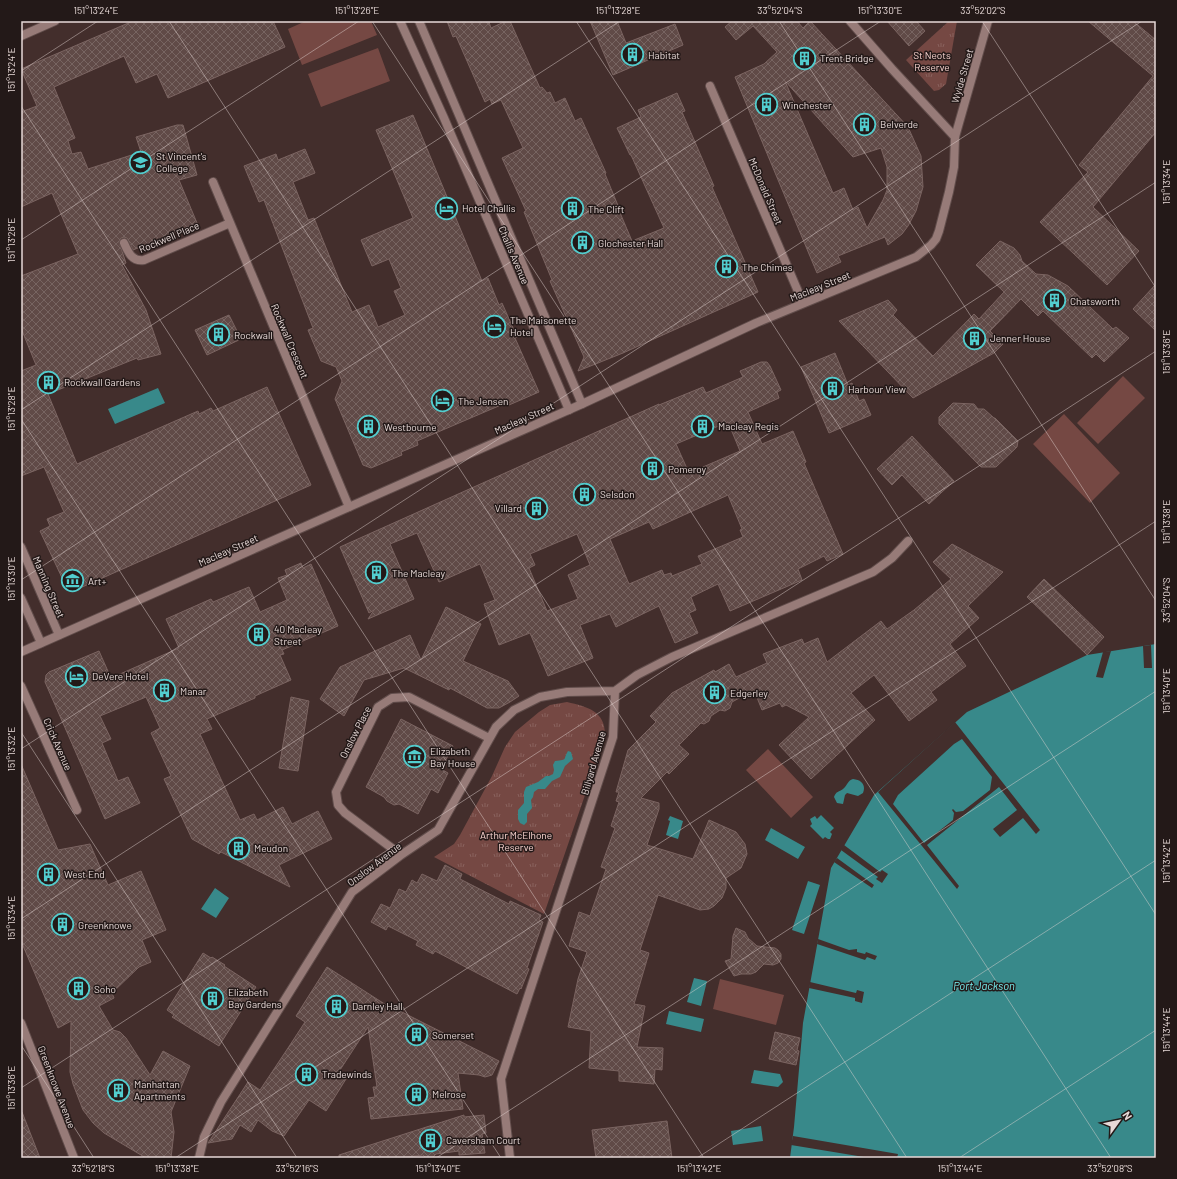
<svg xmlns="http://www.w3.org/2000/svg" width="1177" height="1179" viewBox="0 0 1177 1179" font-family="Barlow,sans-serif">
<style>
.park{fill:url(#park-tufts)}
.garden{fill:#754843}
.water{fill:#38898a}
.pier{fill:#432e2c;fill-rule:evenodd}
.building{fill:url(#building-cross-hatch);stroke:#7b6461;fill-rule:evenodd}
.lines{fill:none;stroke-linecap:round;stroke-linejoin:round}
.minor-casing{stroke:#614d4b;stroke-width:10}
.tertiary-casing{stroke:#614d4b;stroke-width:10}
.minor{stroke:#977b78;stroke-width:8}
.tertiary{stroke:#977b78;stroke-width:8}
.ticks{fill:none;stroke:#e7d9d7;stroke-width:1;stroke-opacity:0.45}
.labels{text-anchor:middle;stroke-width:3;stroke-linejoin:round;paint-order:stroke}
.poi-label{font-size:10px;fill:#e7d9d7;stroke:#231918;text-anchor:start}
.park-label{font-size:10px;fill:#fcd6d2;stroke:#231918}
.street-label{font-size:10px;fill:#e7d9d7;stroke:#231918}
.water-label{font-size:11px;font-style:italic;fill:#78eff0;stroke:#231918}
.neatline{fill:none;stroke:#e7d9d7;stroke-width:1.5}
.ticks-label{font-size:10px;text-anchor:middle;fill:#e7d9d7}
</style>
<defs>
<pattern id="park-tufts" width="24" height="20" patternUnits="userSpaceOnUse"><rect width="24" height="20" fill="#754843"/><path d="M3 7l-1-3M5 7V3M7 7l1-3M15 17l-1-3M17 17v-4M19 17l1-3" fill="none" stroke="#89625d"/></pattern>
<pattern id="building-cross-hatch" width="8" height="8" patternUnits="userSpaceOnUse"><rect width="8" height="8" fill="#604a47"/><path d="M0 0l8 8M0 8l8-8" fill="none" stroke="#776461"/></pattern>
</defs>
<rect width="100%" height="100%" fill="#432e2c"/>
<!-- park -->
<path class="park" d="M949 21H957L946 84 939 90 934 91 906 60Z
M567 702C588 707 606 711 605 737L544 914 434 857 454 844 460 835 492 776 505 747 515 732 539 712 550 705Z"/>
<!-- garden -->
<path class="garden" d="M306 21H371L377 35 302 65 288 29Z
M378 48 390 81 321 107 308 74Z
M1123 376 1145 398 1098 444 1077 423Z
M1064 414 1120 473 1090 503 1033 444Z
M768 749 813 797 791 818 746 770Z
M720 979 784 995 776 1025 713 1009Z"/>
<!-- water -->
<path class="water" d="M158 388 165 403 115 424 108 409Z
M1156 644V1158H790L794 1127 803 1023 831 868 874 795 967 712 1087 655Z
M568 751 571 752 573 759 565 766 560 777 552 781 545 789H538L534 792 533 797 531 800 532 808 527 814V822L524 825 520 823 518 819V810L524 803V792L526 787 538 782 546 776H549L553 774 554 770 553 765 555 761C569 759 562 761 568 751Z
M853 779C862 780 866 785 863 793L858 796 847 793 845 795 843 804 837 803 834 797C836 791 839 792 843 789 848 785 847 781 853 779Z
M821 815 834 828 830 832 832 834 830 839H828L825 837 823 839 810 826 812 824 810 819 815 816 817 819Z
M670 816 683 821 678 839 666 835 670 821 668 820Z
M771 828 805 847 798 859 765 840Z
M808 881 820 885 804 934 792 930Z
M215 888 229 898 216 918 201 909Z
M694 978 707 981 701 1006 687 1002Z
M669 1011 704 1019 701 1032 666 1024Z
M754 1070 780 1074 783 1082 778 1087 751 1083Z
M761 1126 763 1141 733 1145 731 1131Z"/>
<!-- pier -->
<path class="pier" d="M1151 645 1152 668H1144L1143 646Z
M1111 651 1103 678 1096 677 1103 652Z
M955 722 1040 830 1036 834 1023 818 1000 837 993 829 1017 810 999 787 927 845 959 886 957 889 878 792ZM962 739 992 777 990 790 963 811 956 812 953 809 952 810 954 813 953 820 924 843 893 804 898 795 954 744Z
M844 845 880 872 882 870 888 874 882 883 876 879 878 877 841 850Z
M837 858 874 885 872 888 834 862Z
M818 939 849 950 857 949V952L865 954 866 952 877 956 875 960 867 957 865 960 817 944Z
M810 982 856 993 857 990 864 992 862 1003 855 1001V998L809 988Z
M793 1136 898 1154 897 1158H870L791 1145Z"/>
<!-- building -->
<path class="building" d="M133 21H273L285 47 168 98 157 74 136 83 124 56 54 87 75 138 68 141 72 154 81 152 88 169 141 152 136 137 177 125H183L197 175 179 180 197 223 133 250 127 238H121L119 242 126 263 122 265 146 310 161 354 138 360 137 358 48 394 77 464 198 411 199 414 211 408 213 411 267 387 311 485 80 588 74 589 68 587 64 582 40 531 50 526 47 519 64 512 44 467 21 476V371L36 365 21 328V276L78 254 52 193 21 207V112L37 106 21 69Z
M447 21H491L489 22 491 28 506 21H510L540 88 542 87 547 93 550 92 555 103 565 98 575 121 581 118 606 173 605 174 619 208H618L632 241 664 228 631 155H630L617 128 641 117 638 110 677 93 685 111 682 112 714 186 712 187 758 292 623 353 578 371 584 357 550 281 552 280 524 212 526 211 502 158 523 148 501 100 492 104 490 99 485 102 456 36 453 37Z
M590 21H617L626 43 675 24 683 45 613 75Z
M732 21H797L803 28 810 21 908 127 921 156 923 187 916 211 908 226 902 234 888 245 885 237 838 256 841 262 817 273 735 77 764 64 777 52 753 26 736 40 725 27ZM785 81 853 157 881 148 887 167V190L883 200 867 228 858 207 853 210 844 188 833 193Z
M887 21H916L925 31 909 46Z
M1088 21H1133L1156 40V132L1093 207 1139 251 1107 285 1040 222 1088 172 1079 165 1153 76Z
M413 115 482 281 488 278 499 305 502 303 517 337 515 338 539 392 509 405 508 402 417 441 418 445 401 452 402 455 371 468 363 465 335 399 342 381 336 367 321 361 308 330 313 328 264 200 259 202 244 166 276 154 278 160 305 149 315 173 293 182 308 220 314 218 352 312 369 305 378 327 405 315 394 291 401 288 389 259 372 266 361 240 413 218 376 130Z
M1000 241 1014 248 1020 255 1022 261 1036 274 1048 275 1068 286 1113 329 1116 327 1129 338 1104 362 1096 354 1092 358 1043 311 1038 316 1021 299 990 331 1003 344 994 353 913 398 839 321 888 300 897 310 893 315 933 356 974 314 979 319 1004 292 976 265Z
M1156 284V331L1133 309Z
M229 315 241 339 207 355 195 330Z
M835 353 848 385 852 383 859 401 864 399 871 415 829 433 801 367Z
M761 362H767L770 366 781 390 777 392 779 398 748 412 762 444 793 431 806 462 804 463 843 554 827 561 824 556 798 569 802 580 730 611 718 584 691 597 696 610 689 613 698 633 675 643 659 606 616 627 610 614 580 625 593 658 548 676 530 633 499 645 484 604 495 600 480 564 439 582 417 533 390 544 414 599 368 619 374 610 369 613 340 547 659 404V405L703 387 706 393 743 377 740 371ZM728 422 740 451 689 473 676 444ZM728 495 742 529 740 530 743 537 698 556 702 564 672 576 671 573 664 575 662 570 629 584 610 539 649 522 653 529ZM577 534 590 565 568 575 578 599 547 611 529 568 535 565 530 554Z
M953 403 974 404 978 409H984L994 418H995L1018 441 1017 447 996 467H981L939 424V417Z
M912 436 954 481 929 504 902 475 892 485 877 469Z
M952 544 1003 572 968 606 979 618 950 644 966 666 931 692 937 700 909 721 874 675 851 693 875 720 811 779 779 745 809 717 786 705 782 707 780 703 762 710 754 690 732 702 730 708 725 711 720 710 711 716 709 721 704 724 701 723 679 745 689 754 669 774 667 772 641 798 659 803V809L647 845 693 859 709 820 736 832 745 844 747 854 741 868 726 878V888L722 898 714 906 709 909 700 910 658 895 640 950 649 953 634 1004 645 1006 637 1047 663 1048 662 1070 655 1069 654 1084 619 1081V1071L589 1068 591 1031 568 1027 578 979 587 952 569 946 579 912 590 916 606 869 601 867 615 828 611 826 619 802 616 801 619 792H616L628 750 656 722 650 716 672 693 714 670 715 672 729 664 736 677 767 663 763 654 802 639 804 644 818 638 827 662 881 621 887 629 914 610 951 579 933 562Z
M301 563 303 568 311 564 338 626 282 650 284 654 280 655 291 680 255 696V698L207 719 212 729 200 734 240 820 254 814 257 820 283 807 292 824 318 811 332 839 279 865 290 887 221 852 219 854 192 839 164 779 171 776 151 733 160 728 146 697 100 716 111 739 102 743 118 781 128 777 140 803 105 819 45 682 46 675 49 672 99 651 111 678 179 648 166 619 211 599 213 602 249 587 260 612 287 600 278 578 287 575 285 570Z
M1044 579 1104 637 1087 655 1027 597Z
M446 607 481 624 463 661 508 681 519 696 510 702 499 708H487L450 688 449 690 404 668 364 680 344 716 320 699 340 667 410 635 421 660Z
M291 697 309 701 298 771 279 768Z
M401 719 453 746 441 769 448 773 438 793 431 789 418 814 399 804 394 805 387 801 384 797 366 787Z
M21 764 58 850 90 844 108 885 141 871 166 930 142 940 151 962 139 967 112 993 114 998 99 1006 113 1030 120 1032 126 1038 150 1075 163 1051 190 1066 171 1112 174 1132 171 1158H146L104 1133 93 1123 83 1110 73 1084 70 1072 71 1021 58 1028 21 941Z
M445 865 462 874 460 879 509 904 510 901 541 915 539 920 543 922 527 968 529 969 521 989 520 988 517 994 435 951 433 954 416 945 418 941 388 926 386 930 371 922 381 904 390 908 399 889 406 892 412 880 417 883 422 874 437 881Z
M736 928 745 932 748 938 757 946 775 948 778 950 781 954V959L778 963 773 965 764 964 756 972 751 974H741L734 976 725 961 731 959 733 936Z
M203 953 211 958 212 957 225 965 224 966 256 987 219 1046 172 1017 174 1015 167 1010Z
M327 967 394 1010 396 1009 499 1061 492 1075 485 1077 479 1075 458 1073 463 1109 371 1119 368 1098 375 1097 373 1087H377L368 1027 340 1070 346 1079 326 1111 309 1100 284 1136 272 1131 258 1120 251 1132 240 1125 232 1139 208 1143 248 1082 260 1090 288 1048 305 1022 296 1016Z
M775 1032 800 1038 797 1050 799 1051 796 1065 769 1059Z
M21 1112H22L40 1158H21Z
M464 1115V1117L484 1115 486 1133 482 1134 485 1153 459 1155V1151L436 1154 432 1158H426L423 1155 399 1158H339V1155Z
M667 1121 672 1158H596L592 1130Z"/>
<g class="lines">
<defs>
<path id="minor" d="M400 21 444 118 569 410
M419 21 582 404
M850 21 892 69 955 137
M21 36 55 21
M710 86 803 303
M213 182 349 507
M124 243C128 252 132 262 144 260L230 223
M21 547 59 635
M21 598 41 643
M21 686 77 810
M615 691 637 675 672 657 873 572 892 558 908 541
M401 855 345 813 338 805 336 792 378 707 392 698 409 697 489 738
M21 1023 74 1158
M199 1158 204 1137 221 1102 352 892 401 855 438 830 496 727 514 710 540 697 567 692 615 691
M510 1158 501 1079 613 737 615 691"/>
<path id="tertiary" d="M21 652 582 404 756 323 916 257 931 245 936 239 939 231 949 192 954 167 955 137 988 21"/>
</defs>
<!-- minor casing -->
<use href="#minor" class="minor-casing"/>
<!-- tertiary casing -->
<use href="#tertiary" class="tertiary-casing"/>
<!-- minor -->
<use href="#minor" class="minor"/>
<!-- tertiary -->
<use href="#tertiary" class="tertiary"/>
</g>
<!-- ticks -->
<path class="ticks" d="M169 21 907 1158M372 21 1111 1158M576 21 1156 915M779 21 1156 601M982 21 1156 288M21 71 98 21M21 106 704 1158M21 240 359 21M21 410 620 21M21 419 501 1158M21 580 881 21M21 732 297 1158M21 749 1142 21M21 919 1156 182M21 1045 94 1158M21 1088 1156 351M175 1158 1156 521M436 1158 1156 691M697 1158 1156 860M959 1158 1156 1030"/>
<!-- icons -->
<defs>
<symbol id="building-ring" viewBox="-11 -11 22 22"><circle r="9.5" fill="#231918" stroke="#52cdce" stroke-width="1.5"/><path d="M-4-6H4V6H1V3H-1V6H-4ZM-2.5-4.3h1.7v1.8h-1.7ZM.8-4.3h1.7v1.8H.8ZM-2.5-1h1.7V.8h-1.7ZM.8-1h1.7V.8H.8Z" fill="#52cdce"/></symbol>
<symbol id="school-ring" viewBox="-11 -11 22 22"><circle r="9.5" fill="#231918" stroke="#52cdce" stroke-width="1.5"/><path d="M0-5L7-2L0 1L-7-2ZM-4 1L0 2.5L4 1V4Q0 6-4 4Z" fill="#52cdce"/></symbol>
<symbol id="hotel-ring" viewBox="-11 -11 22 22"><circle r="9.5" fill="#231918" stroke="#52cdce" stroke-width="1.5"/><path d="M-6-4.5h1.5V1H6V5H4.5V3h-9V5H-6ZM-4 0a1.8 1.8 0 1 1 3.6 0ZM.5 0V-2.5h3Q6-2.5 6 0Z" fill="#52cdce"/></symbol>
<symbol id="museum-ring" viewBox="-11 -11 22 22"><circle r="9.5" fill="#231918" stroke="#52cdce" stroke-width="1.5"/><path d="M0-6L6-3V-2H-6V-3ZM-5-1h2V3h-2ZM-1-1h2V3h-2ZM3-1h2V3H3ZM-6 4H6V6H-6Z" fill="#52cdce"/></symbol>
</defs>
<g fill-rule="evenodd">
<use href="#building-ring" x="620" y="42" width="25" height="25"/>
<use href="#building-ring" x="792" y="46" width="25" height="25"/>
<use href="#building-ring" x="754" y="92" width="25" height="25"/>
<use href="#building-ring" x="852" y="112" width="25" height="25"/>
<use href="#school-ring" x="128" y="150" width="25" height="25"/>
<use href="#hotel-ring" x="434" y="196" width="25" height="25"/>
<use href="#building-ring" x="560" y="196" width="25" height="25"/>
<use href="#building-ring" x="570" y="230" width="25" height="25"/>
<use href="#building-ring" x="714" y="254" width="25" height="25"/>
<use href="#building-ring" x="1042" y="288" width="25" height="25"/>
<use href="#hotel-ring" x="482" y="314" width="25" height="25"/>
<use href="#building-ring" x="206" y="322" width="25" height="25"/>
<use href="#building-ring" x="962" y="326" width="25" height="25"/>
<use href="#building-ring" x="36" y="370" width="25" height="25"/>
<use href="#building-ring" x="820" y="376" width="25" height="25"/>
<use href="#hotel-ring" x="430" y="388" width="25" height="25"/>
<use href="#building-ring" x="690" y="414" width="25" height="25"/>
<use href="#building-ring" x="356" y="414" width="25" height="25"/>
<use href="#building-ring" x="640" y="456" width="25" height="25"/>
<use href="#building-ring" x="572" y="482" width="25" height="25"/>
<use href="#building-ring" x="524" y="496" width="25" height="25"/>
<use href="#building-ring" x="364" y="560" width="25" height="25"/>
<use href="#museum-ring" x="60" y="568" width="25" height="25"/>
<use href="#building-ring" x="246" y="622" width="25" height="25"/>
<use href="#hotel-ring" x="64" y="664" width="25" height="25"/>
<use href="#building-ring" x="152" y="678" width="25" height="25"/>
<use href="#building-ring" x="702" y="680" width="25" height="25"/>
<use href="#museum-ring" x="402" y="744" width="25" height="25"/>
<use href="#building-ring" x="226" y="836" width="25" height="25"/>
<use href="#building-ring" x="36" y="862" width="25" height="25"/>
<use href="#building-ring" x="50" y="912" width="25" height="25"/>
<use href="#building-ring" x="66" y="976" width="25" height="25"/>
<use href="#building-ring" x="200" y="986" width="25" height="25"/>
<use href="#building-ring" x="324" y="994" width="25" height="25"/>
<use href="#building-ring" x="404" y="1022" width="25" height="25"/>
<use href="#building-ring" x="294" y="1062" width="25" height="25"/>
<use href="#building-ring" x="106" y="1078" width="25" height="25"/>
<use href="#building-ring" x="404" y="1082" width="25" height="25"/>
<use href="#building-ring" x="418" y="1128" width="25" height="25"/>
</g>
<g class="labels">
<!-- poi labels -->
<g class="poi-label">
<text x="648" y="59">Habitat</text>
<text x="820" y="62">Trent Bridge</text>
<text x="782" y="109">Winchester</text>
<text x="880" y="128">Belverde</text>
<text x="156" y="160">St Vincent's<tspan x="156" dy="12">College</tspan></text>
<text x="462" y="212">Hotel Challis</text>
<text x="588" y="213">The Clift</text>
<text x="598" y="247">Glochester Hall</text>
<text x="742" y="271">The Chimes</text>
<text x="1070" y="305">Chatsworth</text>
<text x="510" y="324">The Maisonette<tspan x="510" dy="12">Hotel</tspan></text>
<text x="234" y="339">Rockwall</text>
<text x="990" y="342">Jenner House</text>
<text x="64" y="386">Rockwall Gardens</text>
<text x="848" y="393">Harbour View</text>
<text x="458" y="405">The Jensen</text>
<text x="718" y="430">Macleay Regis</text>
<text x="384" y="431">Westbourne</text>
<text x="668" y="473">Pomeroy</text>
<text x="600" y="498">Selsdon</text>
<text x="522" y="512" text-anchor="end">Villard</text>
<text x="392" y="577">The Macleay</text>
<text x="88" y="585">Art+</text>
<text x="274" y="633">40 Macleay<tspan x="274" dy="12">Street</tspan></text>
<text x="92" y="680">DeVere Hotel</text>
<text x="180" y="695">Manar</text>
<text x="730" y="697">Edgerley</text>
<text x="430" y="755">Elizabeth<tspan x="430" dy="12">Bay House</tspan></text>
<text x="254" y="852">Meudon</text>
<text x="64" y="878">West End</text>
<text x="78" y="929">Greenknowe</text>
<text x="94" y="993">Soho</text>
<text x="228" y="996">Elizabeth<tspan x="228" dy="12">Bay Gardens</tspan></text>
<text x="352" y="1010">Darnley Hall</text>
<text x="432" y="1039">Somerset</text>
<text x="322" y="1078">Tradewinds</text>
<text x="134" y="1088">Manhattan<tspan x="134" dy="12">Apartments</tspan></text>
<text x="432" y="1098">Melrose</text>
<text x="446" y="1144">Caversham Court</text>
</g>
<!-- park labels -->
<g class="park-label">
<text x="932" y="59">St Neots<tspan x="932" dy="12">Reserve</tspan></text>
<text x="516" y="839">Arthur McElhone<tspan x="516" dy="12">Reserve</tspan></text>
</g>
<!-- street labels -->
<g class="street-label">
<text transform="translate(962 76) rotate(-74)" y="4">Wylde Street</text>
<text transform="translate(766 191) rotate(67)" y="4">McDonald Street</text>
<text transform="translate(169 237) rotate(-23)" y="4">Rockwell Place</text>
<text transform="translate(514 255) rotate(67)" y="4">Challis Avenue</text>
<text transform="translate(820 286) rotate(-22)" y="4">Macleay Street</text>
<text transform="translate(290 341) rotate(67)" y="4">Rockwall Crescent</text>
<text transform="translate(524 418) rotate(-24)" y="4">Macleay Street</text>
<text transform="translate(228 550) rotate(-24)" y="4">Macleay Street</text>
<text transform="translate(49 587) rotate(67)" y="4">Manning Street</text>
<text transform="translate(355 732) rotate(-63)" y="4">Onslow Place</text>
<text transform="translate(58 744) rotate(66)" y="4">Crick Avenue</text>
<text transform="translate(593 763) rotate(-74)" y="4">Billyard Avenue</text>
<text transform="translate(374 864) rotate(-37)" y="4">Onslow Avenue</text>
<text transform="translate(57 1087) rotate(69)" y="4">Greenknowe Avenue</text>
</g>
<!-- water labels -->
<g class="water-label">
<text x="984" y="990">Port Jackson</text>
</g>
</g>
<!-- border -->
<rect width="1177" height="1179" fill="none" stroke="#231918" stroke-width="44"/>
<!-- north arrow -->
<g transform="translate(1119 1121) rotate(57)" stroke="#231918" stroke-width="3" paint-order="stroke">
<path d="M0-3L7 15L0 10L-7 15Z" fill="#e7d9d7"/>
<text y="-6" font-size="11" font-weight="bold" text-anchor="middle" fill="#e7d9d7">N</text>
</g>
<rect x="22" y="22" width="1133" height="1135" class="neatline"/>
<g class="ticks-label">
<text x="96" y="14">151°13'24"E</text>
<text x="357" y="14">151°13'26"E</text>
<text x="618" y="14">151°13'28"E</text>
<text x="780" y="14">33°52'04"S</text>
<text x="880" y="14">151°13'30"E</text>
<text x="983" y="14">33°52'02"S</text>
<text transform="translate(11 70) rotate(-90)" y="4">151°13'24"E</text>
<text transform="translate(1166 182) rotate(-90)" y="4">151°13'34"E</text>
<text transform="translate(11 240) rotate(-90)" y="4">151°13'26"E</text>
<text transform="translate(1166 352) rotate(-90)" y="4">151°13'36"E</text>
<text transform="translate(11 409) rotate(-90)" y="4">151°13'28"E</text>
<text transform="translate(1166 522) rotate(-90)" y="4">151°13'38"E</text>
<text transform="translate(11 579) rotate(-90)" y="4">151°13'30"E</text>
<text transform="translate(1166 600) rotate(-90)" y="4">33°52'04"S</text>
<text transform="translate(1166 691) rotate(-90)" y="4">151°13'40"E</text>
<text transform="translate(11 749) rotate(-90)" y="4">151°13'32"E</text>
<text transform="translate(1166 861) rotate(-90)" y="4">151°13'42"E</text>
<text transform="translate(11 918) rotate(-90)" y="4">151°13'34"E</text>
<text transform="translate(1166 1030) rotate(-90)" y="4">151°13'44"E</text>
<text transform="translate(11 1088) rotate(-90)" y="4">151°13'36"E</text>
<text x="93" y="1172">33°52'18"S</text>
<text x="177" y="1172">151°13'38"E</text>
<text x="297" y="1172">33°52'16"S</text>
<text x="438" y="1172">151°13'40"E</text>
<text x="699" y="1172">151°13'42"E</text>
<text x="960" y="1172">151°13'44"E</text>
<text x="1110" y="1172">33°52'08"S</text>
</g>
</svg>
